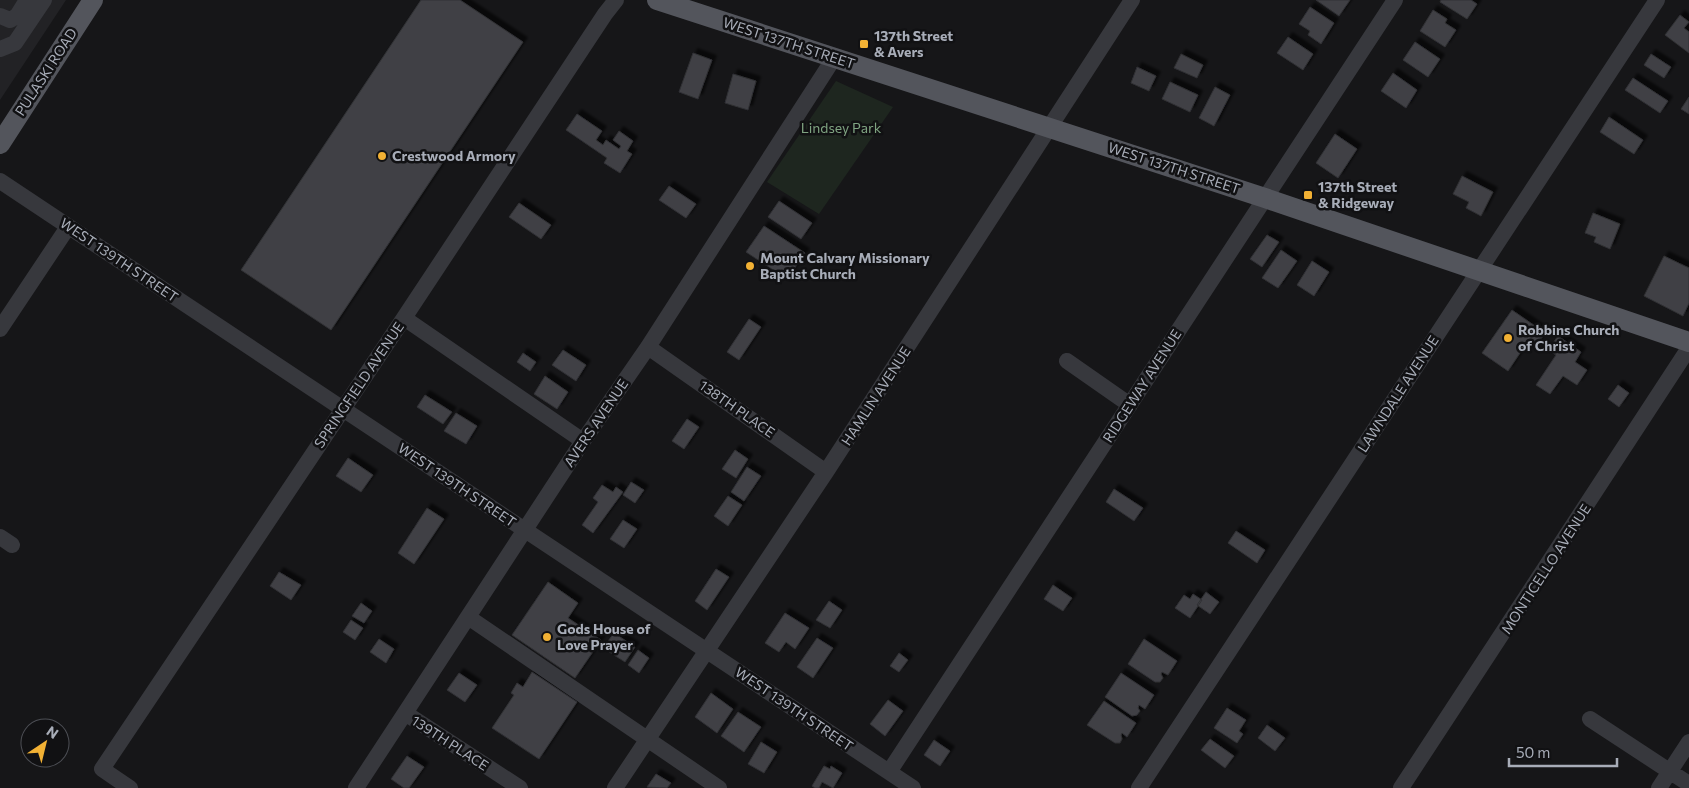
<svg xmlns="http://www.w3.org/2000/svg" width="1689" height="788" viewBox="0 0 1689 788" font-family="Commissioner,sans-serif">
<style>
.built{fill:#222225}
.green{fill:#1e261f}
.building{fill:#404145;stroke:#303034;filter:url(#shadow)}
.lines{fill:none;stroke-linecap:round;stroke-linejoin:round}
.minor{stroke:#37383d;stroke-width:16}
.major{stroke:#53555c;stroke-width:20}
.poi-dot{fill:#f2b134;stroke:#111113;stroke-width:2}
.labels{text-anchor:middle;stroke-width:5;stroke-linejoin:round;paint-order:stroke}
.poi-label{font-size:14px;font-weight:bold;fill:#a8adb8;stroke:#111113;text-anchor:start}
.street-label{font-size:14px;fill:#a8adb8;stroke:#111113}
.park-label{font-size:14px;fill:#7fa381;stroke:#111113}
</style>
<defs>
<filter id="shadow"><feDropShadow dx="4.5" dy="-4.5" stdDeviation="1" flood-color="#0009"/></filter>
</defs>
<rect width="100%" height="100%" fill="#161618"/>
<!-- built -->
<path class="built" d="M0 0H66L0 100Z"/>
<!-- green -->
<path class="green" d="M836 81 893 107 819 214 767 182Z"/>
<!-- building -->
<path class="building" d="M421 0H460L523 42 331 330 241 270Z
M1316 0H1350L1339 16Z
M1441 0H1471L1477 4 1467 19 1440 2Z
M1310 7 1334 23 1321 44 1308 35 1310 31 1299 24Z
M1433 10 1447 19 1445 23 1456 30 1445 47 1420 31Z
M1680 15 1689 22 1684 28 1689 32V53L1665 35Z
M1288 37 1313 54 1303 70 1277 53Z
M1415 42 1440 59 1428 77 1403 60Z
M693 53 712 60 698 99 679 92Z
M1181 54 1203 65 1197 78 1174 68Z
M1651 54 1671 67 1664 78 1644 65Z
M1137 67 1156 76 1149 91 1131 83Z
M1393 73 1417 90 1406 108 1381 91Z
M733 74 756 81 748 110 725 103Z
M1633 78 1668 101 1660 113 1625 90Z
M1170 82 1198 95 1190 112 1162 99Z
M1215 87 1230 95 1214 126 1199 118Z
M1689 97V114L1681 109Z
M577 114 602 131 596 140 603 145 606 140 619 149 621 146 613 140 619 131 633 141 627 151 632 154 620 173 604 163 607 158 566 130Z
M1609 117 1643 140 1634 154 1600 132Z
M1335 134 1357 149 1338 178 1316 163Z
M1462 176 1493 192 1481 216 1466 208 1469 202 1453 194Z
M669 186 696 204 686 218 659 200Z
M779 201 812 223 801 239 768 217Z
M519 203 551 225 541 239 509 217Z
M1593 213 1620 224 1610 249 1594 242 1596 237 1585 233Z
M764 226 805 253 787 279 746 252Z
M1267 235 1279 242 1262 267 1250 259Z
M1281 250 1297 261 1278 288 1262 278Z
M1664 256 1689 268V303L1683 316 1644 296Z
M1312 261 1329 272 1314 296 1297 285Z
M1512 310 1545 333 1536 346 1528 341 1508 371 1482 353Z
M749 319 761 327 739 360 727 352Z
M1558 336 1581 352 1575 362 1587 370 1577 385 1563 376 1550 394 1536 385 1556 355 1548 350Z
M563 350 586 365 576 381 552 365Z
M523 353 536 362 530 371 517 362Z
M545 376 568 392 557 409 534 394Z
M1618 385 1629 393 1619 407 1608 399Z
M425 395 452 412 443 424 417 407Z
M456 413 477 426 466 444 444 431Z
M687 419 699 427 684 449 672 441Z
M735 450 748 459 736 478 722 469Z
M348 458 373 475 361 492 336 476Z
M747 467 761 476 744 501 731 492Z
M631 482 644 490 635 503 623 495Z
M602 485 613 492 616 487 623 492 593 533 582 525 598 502 593 498Z
M1114 489 1143 508 1134 521 1106 502Z
M728 496 742 505 728 526 714 516Z
M427 508 444 519 414 564 398 553Z
M623 520 637 529 624 548 610 539Z
M1236 531 1265 550 1257 563 1228 543Z
M716 569 729 577 707 610 695 601Z
M279 572 301 585 291 600 270 586Z
M548 582 578 603 568 618 601 640 575 678 512 635Z
M1053 585 1072 598 1063 611 1044 599Z
M1206 592 1219 602 1210 614 1197 605Z
M1193 594 1202 600 1190 618 1175 608 1184 595 1190 599Z
M829 601 842 610 830 628 816 620Z
M361 603 372 611 364 623 352 616Z
M785 613 809 628 795 649 786 642 779 652 765 643Z
M351 620 363 628 355 640 343 632Z
M614 633 635 647 625 662 603 648Z
M817 638 833 648 813 678 797 667Z
M379 639 394 649 386 663 370 652Z
M1144 639 1177 661 1168 675 1162 672 1161 674 1163 678 1160 682H1155L1128 664Z
M638 650 649 658 639 673 628 665Z
M899 653 908 660 899 672 890 666Z
M532 672 577 702 539 759 492 728 514 695 511 693 517 683 523 687Z
M459 673 477 685 465 702 447 690Z
M1121 673 1154 695 1145 709 1139 705 1138 708 1140 711 1137 715 1132 716 1105 697Z
M711 693 733 709 717 733 695 717Z
M888 700 903 711 885 736 870 724Z
M1104 701 1136 723 1127 737 1122 733 1121 735 1122 739 1120 743H1115L1087 725Z
M1227 708 1246 720 1239 731 1243 734 1237 743 1214 728Z
M738 712 761 727 744 752 721 736Z
M1267 725 1285 738 1275 751 1258 738Z
M1210 739 1234 756 1225 768 1201 750Z
M934 740 950 751 940 766 924 755Z
M761 742 777 752 764 773 748 764Z
M407 756 424 767 409 788H404L391 779Z
M824 766 830 769 831 766 842 773 833 788 822 782 819 788H815L812 786Z
M656 774 671 783 667 788 647 787Z"/>
<g class="lines">
<!-- minor -->
<path class="minor" d="M0 16 10 20 17 16 27 0
M0 49 15 43 44 0
M0 181 913 788
M404 318 583 441
M0 329 68 227
M648 347 826 472
M1067 361 1130 405
M0 537 12 545
M468 617 719 788
M405 713 520 788
M1590 719 1689 784
M889 772 1395 0
M130 788 102 769 404 318 605 14 616 0
M356 788 583 441 648 347 834 58
M615 788 826 472 1132 0
M1139 788 1657 0
M1401 788 1689 348
M1659 788 1689 742"/>
<!-- major -->
<path class="major" d="M657 0 1265 198 1689 342
M0 144 93 0"/>
</g>
<!-- markers -->
<g class="poi-dot">
<rect x="859" y="39" width="10" height="10" rx="2.5"/>
<circle cx="382" cy="156" r="5"/>
<rect x="1303" y="190" width="10" height="10" rx="2.5"/>
<circle cx="750" cy="266" r="5"/>
<circle cx="1508" cy="338" r="5"/>
<circle cx="547" cy="637" r="5"/>
</g>
<g class="labels">
<!-- poi labels -->
<g class="poi-label">
<text x="874" y="41">137th Street<tspan x="874" dy="16">&amp; Avers</tspan></text>
<text x="392" y="161">Crestwood Armory</text>
<text x="1318" y="192">137th Street<tspan x="1318" dy="16">&amp; Ridgeway</tspan></text>
<text x="760" y="263">Mount Calvary Missionary<tspan x="760" dy="16">Baptist Church</tspan></text>
<text x="1518" y="335">Robbins Church<tspan x="1518" dy="16">of Christ</tspan></text>
<text x="557" y="634">Gods House of<tspan x="557" dy="16">Love Prayer</tspan></text>
</g>
<!-- street labels -->
<g class="street-label">
<text transform="translate(789 43) rotate(18)" y="5">WEST 137TH STREET</text>
<text transform="translate(46 72) rotate(-57)" y="5">PULASKI ROAD</text>
<text transform="translate(1174 168) rotate(18)" y="5">WEST 137TH STREET</text>
<text transform="translate(119 260) rotate(34)" y="5">WEST 139TH STREET</text>
<text transform="translate(359 385) rotate(-56)" y="5">SPRINGFIELD AVENUE</text>
<text transform="translate(1142 386) rotate(-57)" y="5">RIDGEWAY AVENUE</text>
<text transform="translate(1398 394) rotate(-57)" y="5">LAWNDALE AVENUE</text>
<text transform="translate(876 396) rotate(-57)" y="5">HAMLIN AVENUE</text>
<text transform="translate(737 409) rotate(35)" y="5">138TH PLACE</text>
<text transform="translate(596 423) rotate(-56)" y="5">AVERS AVENUE</text>
<text transform="translate(457 485) rotate(34)" y="5">WEST 139TH STREET</text>
<text transform="translate(1546 569) rotate(-57)" y="5">MONTICELLO AVENUE</text>
<text transform="translate(794 709) rotate(34)" y="5">WEST 139TH STREET</text>
<text transform="translate(450 743) rotate(33)" y="5">139TH PLACE</text>
</g>
<!-- park labels -->
<g class="park-label">
<text x="841" y="133">Lindsey Park</text>
</g>
</g>
<!-- north arrow -->
<g transform="translate(45 743) rotate(35)"><circle r="24" fill="#111113" stroke="#4d4f55"/>
<path d="M0-4L9 19L0 12L-9 19Z" fill="#f2b134"/>
<text y="-8" font-size="14" font-weight="bold" text-anchor="middle" fill="#a8adb8">N</text>
</g>
<!-- scale -->
<path d="M1509 758v8h108v-8" fill="none" stroke="#a8adb8" stroke-width="2.5"/>
<text x="1516" y="758" font-size="15" fill="#a8adb8" stroke="#111113" stroke-width="4" paint-order="stroke">50 m</text>
</svg>
